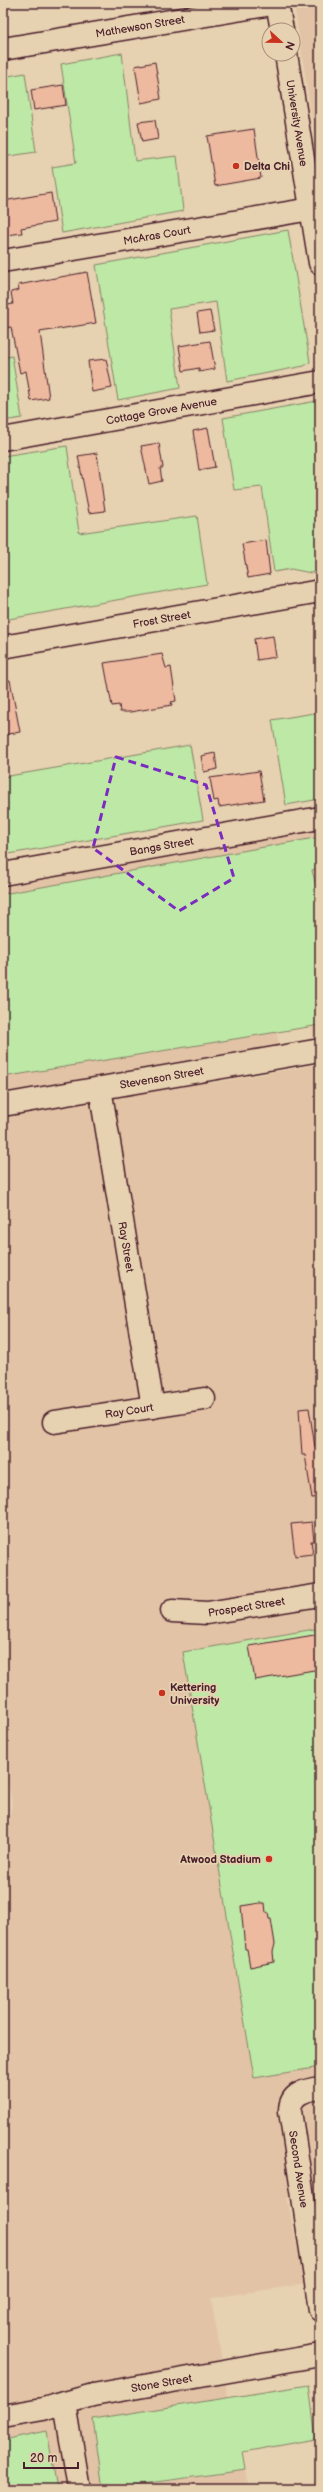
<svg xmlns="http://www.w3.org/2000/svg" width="323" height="2492" viewBox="0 0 323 2492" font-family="'Balsamiq Sans',sans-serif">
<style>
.built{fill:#e2c3a6}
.green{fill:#bee8a5;stroke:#848468}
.building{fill:#edb99f;stroke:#4a1f2b}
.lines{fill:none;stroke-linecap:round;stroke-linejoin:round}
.minor-casing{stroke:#4a1f2b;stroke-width:25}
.minor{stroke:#e6d1b0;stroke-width:22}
.marked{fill:none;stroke:#7b2cbf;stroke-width:3;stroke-dasharray:8 5;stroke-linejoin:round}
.poi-dot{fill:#c8321e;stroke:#e6d1b0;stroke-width:1.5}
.labels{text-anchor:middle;stroke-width:3.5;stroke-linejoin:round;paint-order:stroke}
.street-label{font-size:11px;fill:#4a1f2b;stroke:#e6d1b0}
.poi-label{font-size:11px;font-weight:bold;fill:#4a1f2b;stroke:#e6d1b0;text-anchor:start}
</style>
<rect width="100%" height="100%" fill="#e6d1b0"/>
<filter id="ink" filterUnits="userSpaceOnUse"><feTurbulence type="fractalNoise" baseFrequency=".025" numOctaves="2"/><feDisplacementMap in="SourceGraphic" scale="8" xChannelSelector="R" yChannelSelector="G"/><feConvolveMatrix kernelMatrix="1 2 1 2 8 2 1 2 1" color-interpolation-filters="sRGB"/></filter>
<g filter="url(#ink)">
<!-- built -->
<path class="built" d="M294 3H320V168L313 126Z
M320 830V1040L314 1041 298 937 264 942 279 1048 208 1059 212 1083 320 1064V1586L235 1601 238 1621 320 1608V2192L287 2198 305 2284 211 2298 240 2466 86 2489H3V1873L12 1801 3 1764V878L5 887Z
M246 2470 249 2489H115Z"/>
<!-- green -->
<path class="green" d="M122 53 135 161 177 156 183 211 62 233 52 167 76 163 61 64Z
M25 73 36 152 3 157V77Z
M288 230 310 362 304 366 227 381 216 302 169 309 180 388 118 400 96 265Z
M12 356 22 418 3 421V358Z
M317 401 320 420V571L311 573 291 569 274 572 262 487 234 490 223 418Z
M67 446 79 533 197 516 207 584 3 620V456Z
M320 712V799L286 805 272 720Z
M190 745 203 820 3 855V777Z
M320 837V868L312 870 320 902V1025L3 1077V894Z
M320 1628V2067L254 2078 183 1652Z
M309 2385 316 2439 243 2452 246 2470 103 2489 93 2419Z
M47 2431 57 2489H3V2440Z"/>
<!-- building -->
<path class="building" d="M155 62 161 99 141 103 135 66Z
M63 85 66 105 34 110 31 90Z
M155 120 158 139 142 142 138 122Z
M254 129 261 178 215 186 207 136Z
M51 193 55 222 21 228 22 233 6 235 5 230 3 231V201Z
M87 272 96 323 40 332 49 398 31 401 26 371 20 373 11 327 3 328V306L13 304 11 292 19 290 18 285Z
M210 311 214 330 200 332 197 313Z
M210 341 215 369 199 372V368L183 371 179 346Z
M106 359 112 388 92 392 88 361Z
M208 428 215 467 199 470 193 431Z
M159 443 163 468H160L162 481 149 484 141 446Z
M97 453 105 511 89 513 78 456Z
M266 540 270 574 248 578 242 544Z
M273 636 276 657 257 660 254 639Z
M162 654 166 668 171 667 176 701 171 702 172 705 130 712H120L119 705 112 706 104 663Z
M10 680 20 732 3 735V681Z
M215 753 217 769 204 772 201 756Z
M259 771 264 800 219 807 218 800 214 801 210 778Z
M309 1408 315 1447 320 1446V1497L312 1498 305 1455H302L299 1409Z
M312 1522 314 1541H311L313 1554 295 1556 291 1524Z
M320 1634V1669L255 1680 249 1646Z
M260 1903H265L266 1913 268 1912 269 1919H271L275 1944 273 1952 274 1962 250 1967 247 1949H245L241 1906Z"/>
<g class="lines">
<defs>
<g id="minor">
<path d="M277 3 282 30"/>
<path id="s1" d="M3 49 278 3"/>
<path id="s2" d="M286 54 320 263"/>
<path id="s3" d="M3 261 311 209"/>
<path id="s4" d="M3 439 320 382"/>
<path id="s5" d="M3 647 320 591"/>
<path id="s6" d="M3 874 320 818"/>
<path id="s7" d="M100 1088 153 1407"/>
<path id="s8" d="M3 1105 320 1050"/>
<path id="s9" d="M54 1422 204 1399"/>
<path id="s10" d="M172 1611 207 1613 320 1595"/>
<path id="s11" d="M320 2088C306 2090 290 2093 290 2111L320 2310"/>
<path d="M65 2403 79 2489"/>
<path id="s12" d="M3 2416 43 2409 93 2395 320 2355"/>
</g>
</defs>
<!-- minor casing -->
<use href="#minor" class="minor-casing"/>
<!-- minor -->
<use href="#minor" class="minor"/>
</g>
</g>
<!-- marked area -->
<path class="marked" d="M116 757 206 785 234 878 179 911 93 848Z"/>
<!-- markers -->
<g class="poi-dot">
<circle cx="236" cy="166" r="4"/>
<circle cx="162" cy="1693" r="4"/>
<circle cx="269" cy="1859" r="4"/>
</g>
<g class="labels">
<!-- street labels -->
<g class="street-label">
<text dy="4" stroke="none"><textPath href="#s1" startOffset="139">Mathewson Street</textPath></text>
<text dy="4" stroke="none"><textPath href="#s2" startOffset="70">University Avenue</textPath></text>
<text dy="4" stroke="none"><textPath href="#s3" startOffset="156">McAras Court</textPath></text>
<text dy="4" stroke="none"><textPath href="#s4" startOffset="161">Cottage Grove Avenue</textPath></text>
<text dy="4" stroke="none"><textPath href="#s5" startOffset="161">Frost Street</textPath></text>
<text dy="4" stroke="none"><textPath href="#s6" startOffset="161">Bangs Street</textPath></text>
<text dy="4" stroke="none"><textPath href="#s8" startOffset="161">Stevenson Street</textPath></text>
<text dy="4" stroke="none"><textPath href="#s7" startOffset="161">Ray Street</textPath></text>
<text dy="4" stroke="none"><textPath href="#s9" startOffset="76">Ray Court</textPath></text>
<text dy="4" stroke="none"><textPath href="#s10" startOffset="75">Prospect Street</textPath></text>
<text dy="4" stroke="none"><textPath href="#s11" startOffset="101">Second Avenue</textPath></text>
<text dy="4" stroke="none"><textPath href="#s12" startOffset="162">Stone Street</textPath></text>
</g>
<!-- poi labels -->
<g class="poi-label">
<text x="244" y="170">Delta Chi</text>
<text x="170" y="1691">Kettering<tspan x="170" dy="13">University</tspan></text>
<text x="261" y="1863" text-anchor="end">Atwood Stadium</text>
</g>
</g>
<!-- margin -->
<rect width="323" height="2492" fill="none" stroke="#e6d1b0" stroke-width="16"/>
<rect x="8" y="8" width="307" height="2476" fill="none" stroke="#4a1f2b" stroke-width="1.5" filter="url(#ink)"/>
<!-- north arrow -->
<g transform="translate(281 42) rotate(112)"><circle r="19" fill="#e6d1b0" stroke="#a88a7b"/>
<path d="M0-3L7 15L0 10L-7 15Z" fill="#c8321e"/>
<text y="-6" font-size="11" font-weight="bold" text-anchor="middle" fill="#4a1f2b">N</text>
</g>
<!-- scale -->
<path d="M24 2462v6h54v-6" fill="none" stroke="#4a1f2b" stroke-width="2"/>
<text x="30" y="2462" font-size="12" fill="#4a1f2b" stroke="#e6d1b0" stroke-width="3" paint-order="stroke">20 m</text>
</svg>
